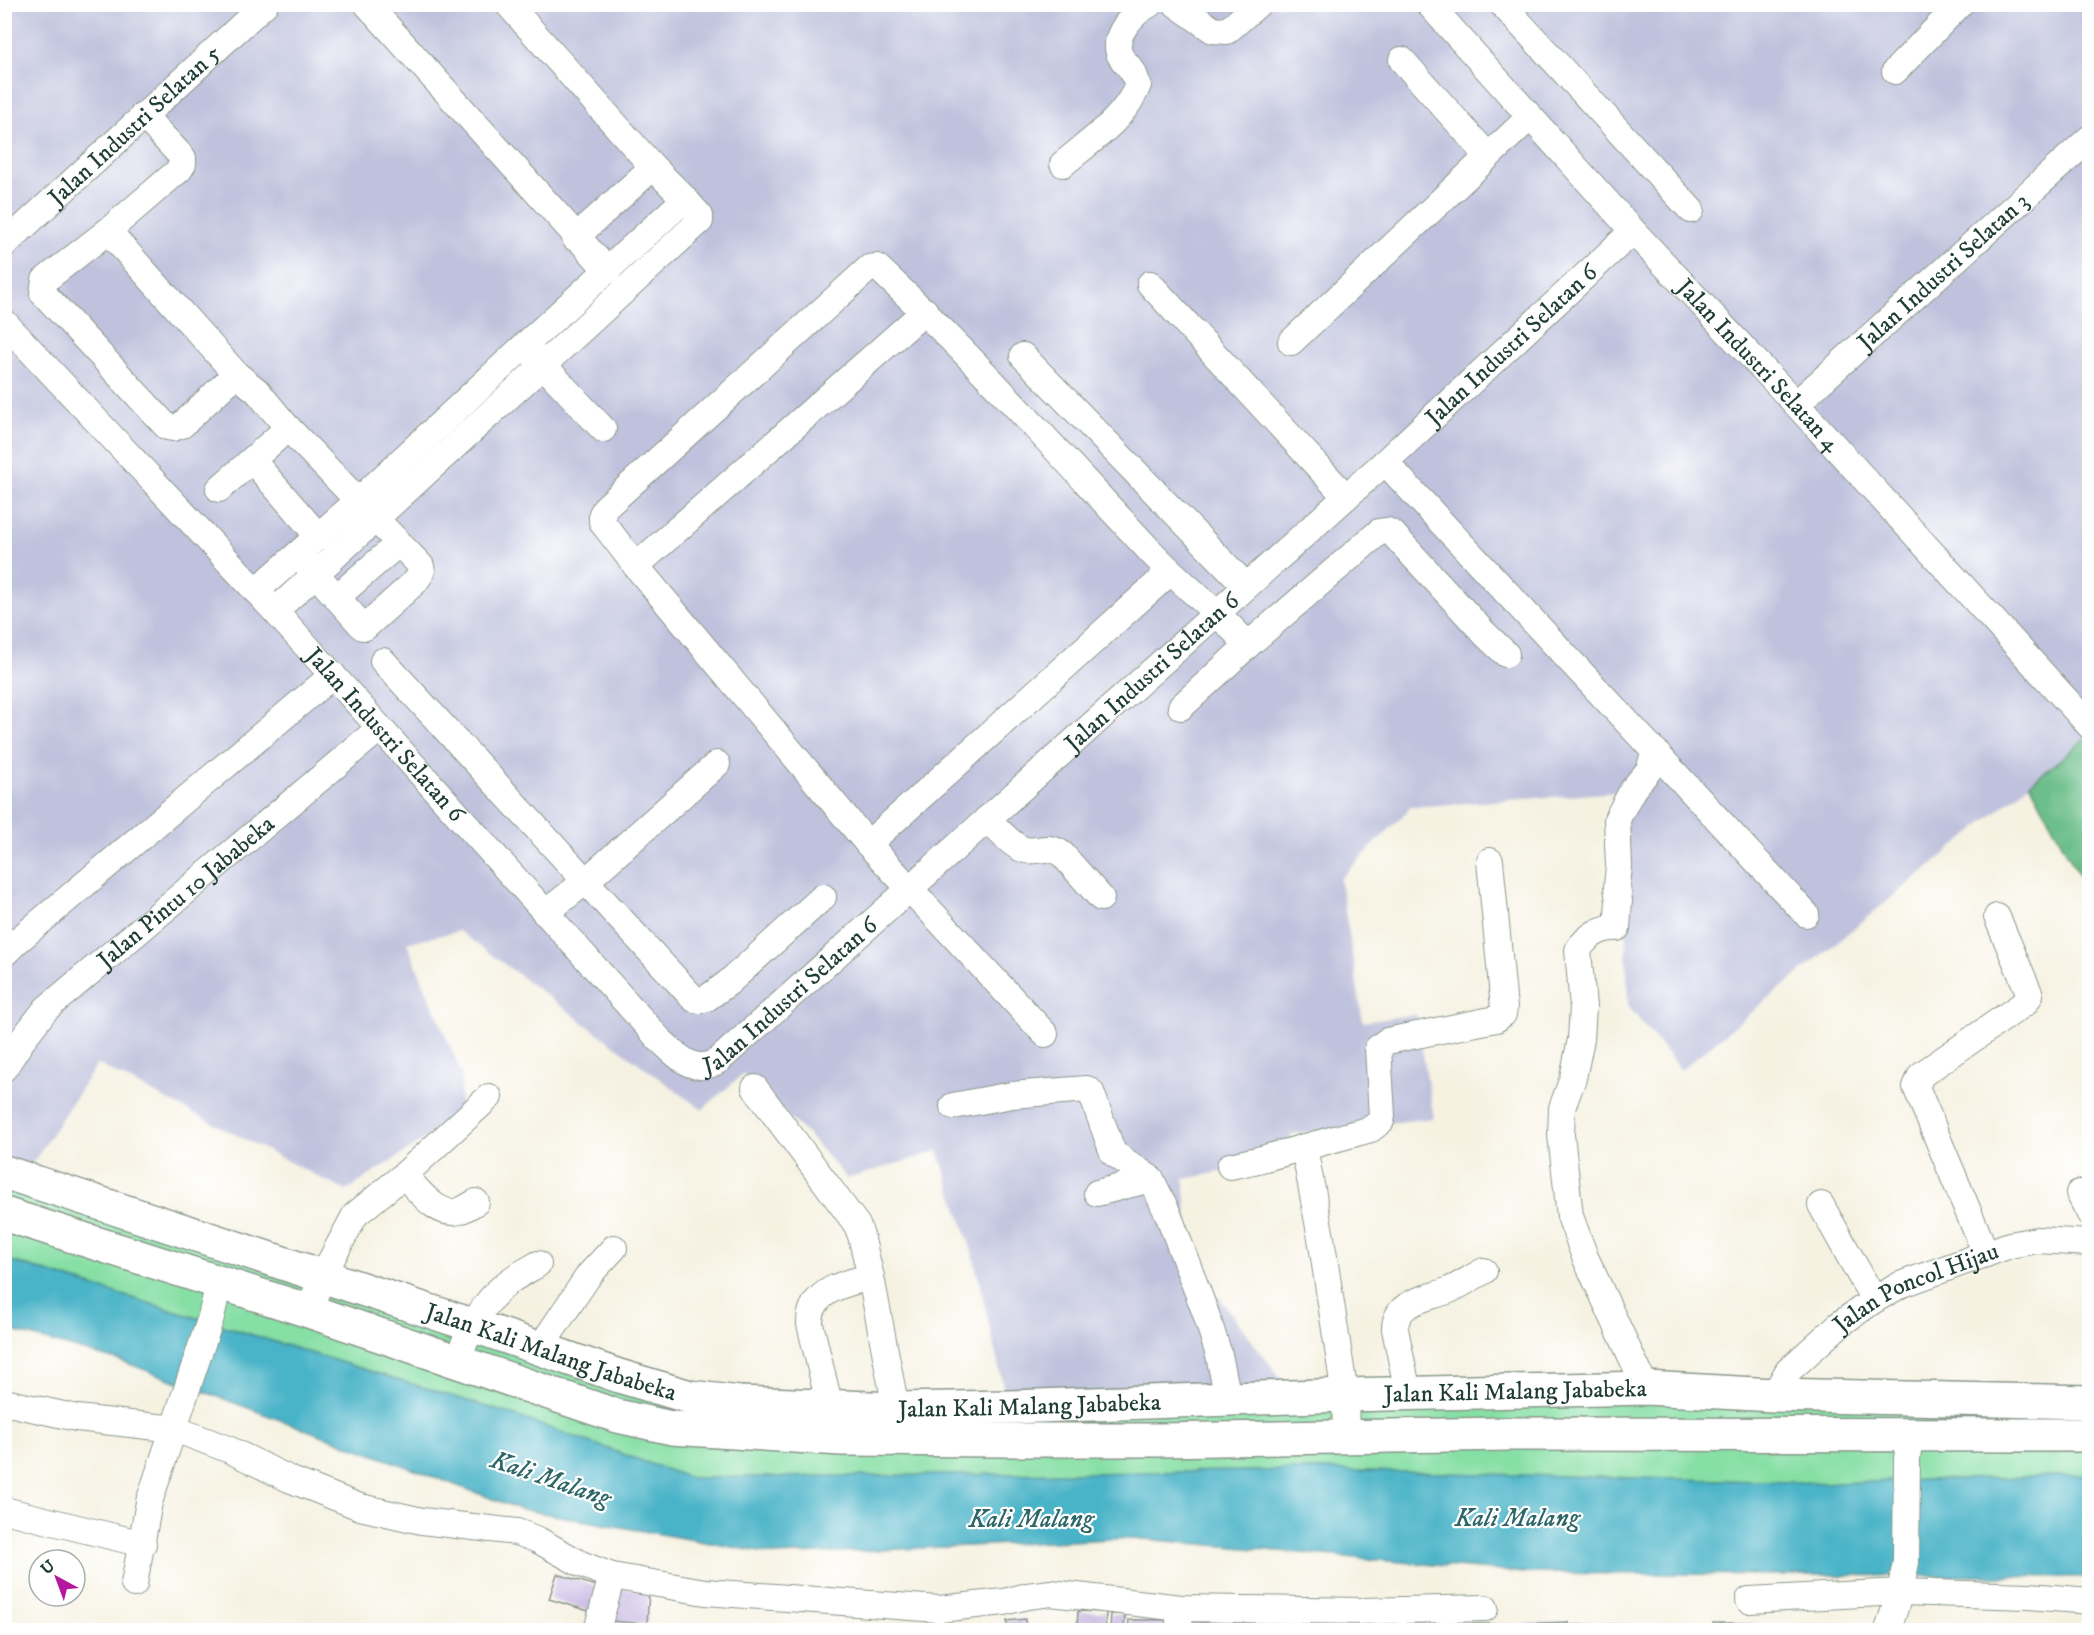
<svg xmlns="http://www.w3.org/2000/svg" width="2094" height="1635" viewBox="0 0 2094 1635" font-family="'IM FELL DW Pica',serif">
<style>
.industrial{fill:#c0c2dd}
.green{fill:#86dfa4;stroke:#528e6c;stroke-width:1.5}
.forest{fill:#6cbe8a;stroke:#467e5f;stroke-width:1.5}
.water{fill:#49b3c7;stroke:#34787e;stroke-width:1.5}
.building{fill:#c8b7e2}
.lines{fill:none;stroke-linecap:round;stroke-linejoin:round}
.minor-casing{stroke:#8a988b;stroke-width:28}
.major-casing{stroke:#8a988b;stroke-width:36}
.minor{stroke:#fff;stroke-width:26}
.major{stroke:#fff;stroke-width:33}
.labels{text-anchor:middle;stroke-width:4.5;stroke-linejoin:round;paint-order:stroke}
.street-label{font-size:24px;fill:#1f3d34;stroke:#fff}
.water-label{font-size:26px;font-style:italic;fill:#2e6667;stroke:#fff}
</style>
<rect width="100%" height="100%" fill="#fff"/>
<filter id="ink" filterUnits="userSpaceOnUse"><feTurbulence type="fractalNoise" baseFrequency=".0167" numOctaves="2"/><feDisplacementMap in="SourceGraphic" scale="12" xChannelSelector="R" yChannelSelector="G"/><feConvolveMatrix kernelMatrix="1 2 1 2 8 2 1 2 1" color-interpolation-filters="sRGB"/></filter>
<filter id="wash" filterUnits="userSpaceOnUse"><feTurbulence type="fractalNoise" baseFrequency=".008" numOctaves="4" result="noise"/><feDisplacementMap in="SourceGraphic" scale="24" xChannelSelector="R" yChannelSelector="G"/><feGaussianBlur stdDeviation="1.35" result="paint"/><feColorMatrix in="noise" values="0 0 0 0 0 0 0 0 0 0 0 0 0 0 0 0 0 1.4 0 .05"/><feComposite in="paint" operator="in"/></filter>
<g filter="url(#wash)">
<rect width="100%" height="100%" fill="#f6f2e2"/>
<!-- industrial -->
<path class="industrial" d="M4 5H2089V736L1681 1070 1628 1006 1621 792 1411 807 1340 879 1363 1022 1416 1014 1434 1118 1291 1134V1159L1184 1179 1192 1262 1294 1396 1008 1407 973 1255 938 1151 847 1179 811 1138 743 1074 702 1110 459 931 407 943 462 1075 460 1108 425 1139 346 1191 97 1064 23 1178 5 1172Z"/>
<!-- green -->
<path class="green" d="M5 1172 690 1397 2089 1402V1475L1835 1483 1321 1470 690 1478 510 1414 5 1259Z"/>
<!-- forest -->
<path class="forest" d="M2089 736V894L2030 784Z"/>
<!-- water -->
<path class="water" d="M4 1259 510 1414 690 1478 1321 1470 1835 1483 2089 1475V1577L1524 1573 1133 1538 777 1555 520 1509 124 1362 5 1329Z"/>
<g id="blocks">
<!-- building -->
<path class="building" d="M557 1574 600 1587 592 1612 549 1599Z
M613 1588 649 1591 647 1624 611 1621Z
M1078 1611 1106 1612 1105 1630H1077Z
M1111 1614H1125L1124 1630H1110Z
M1025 1619 1026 1630H1008L1007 1621Z
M1425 1619V1630H1367V1620Z
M1129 1620H1168V1630H1128Z
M1249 1620V1630H1219V1621Z
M1185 1621 1216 1623V1630H1184Z
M1258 1621 1300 1622V1630H1257Z
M1568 1622V1630H1524V1624Z
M1713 1623H1754V1630H1713Z
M1452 1624H1510V1630H1453Z
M1598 1624V1630H1573L1572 1625Z
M1603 1624 1630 1625 1629 1630H1602Z
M1633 1626H1672L1671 1630H1633Z"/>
</g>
</g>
<g filter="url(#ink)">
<use href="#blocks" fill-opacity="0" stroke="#8a988b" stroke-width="1.5"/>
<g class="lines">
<defs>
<g id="minor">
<path d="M367 4 608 271"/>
<path d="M1176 4 1213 30 1227 31 1258 4"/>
<path id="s1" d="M1429 4 1633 231 1796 404 2090 726"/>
<path d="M1502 4 1691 210"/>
<path d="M1402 60 1488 156"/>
<path d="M1895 71 1960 4"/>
<path d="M143 115 183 158V164L179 170 108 231 45 280 43 293 167 427 173 428 182 425 236 374"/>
<path d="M1063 164C1090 141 1125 119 1138 85 1136 81 1135 76 1133 72 1129 65 1121 60 1119 53 1113 34 1134 12 1150 4"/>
<path d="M108 231 236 374 257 391 288 428 421 566 422 572 415 582 365 627H363L298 554"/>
<path d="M575 238 653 167"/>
<path id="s2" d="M4 245 265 4"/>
<path d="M1150 284 1346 497"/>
<path id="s3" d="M4 322 275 611 659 1039C677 1055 694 1077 719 1060L1385 462 1633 231"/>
<path d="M1291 342 1530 117"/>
<path d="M531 352 603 429"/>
<path d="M1023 356 1246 586"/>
<path id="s4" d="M1796 404 2090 138"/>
<path d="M252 460 319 537"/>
<path d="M1385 462 1806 914"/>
<path d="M219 489 288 428"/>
<path d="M636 566 925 311"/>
<path d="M256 591 358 501 525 345 685 199"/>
<path d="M337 597 399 543"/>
<path d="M275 611 700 221V216L685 199 653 167 508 4"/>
<path d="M383 661 694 999 700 1000 707 998 728 983 823 897"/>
<path d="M1181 707 1248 645 1379 532 1387 531 1393 534 1485 634 1506 654"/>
<path d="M987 819C997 828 1008 842 1020 848 1035 856 1044 842 1062 854L1101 898"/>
<path d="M868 844 1170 572"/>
<path d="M545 913 586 881 717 764"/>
<path d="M4 954 15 943 333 675"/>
<path d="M1045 1034 868 844 636 566 602 522V514L606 507 869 268 877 267C974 357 1062 457 1152 553 1183 585 1218 612 1248 645"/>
<path id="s5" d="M4 1068 25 1036 46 1009 380 728"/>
<path d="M755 1088 857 1225 861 1236 871 1277 896 1409"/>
<path d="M953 1106 1012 1095 1087 1089 1091 1092 1113 1153 1151 1179 1168 1214 1206 1314 1219 1355 1228 1398"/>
<path d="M1304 1147 1321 1238 1345 1395 1346 1437"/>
<path d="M1230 1166 1258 1160 1371 1129 1381 1121 1382 1116 1378 1048 1387 1041 1496 1019 1503 1014 1504 1008 1490 861"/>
<path d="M404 1175C417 1188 437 1218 459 1211 465 1209 471 1205 476 1202"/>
<path d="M1097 1193 1151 1179"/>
<path d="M2079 1193 2090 1214"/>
<path d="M1821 1205 1874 1300"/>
<path d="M1986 1254 1916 1087 1921 1075 2025 1003 2030 995 1997 917"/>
<path d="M309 1311 322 1277 355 1215 404 1175 489 1097"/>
<path d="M540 1348 589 1275 614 1248"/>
<path d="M456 1362C468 1334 481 1304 506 1284 515 1276 527 1271 538 1264"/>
<path d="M1646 1388 1585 1257 1570 1216 1561 1135 1562 1108 1573 1078 1581 1039 1583 1007 1578 950C1587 936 1601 927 1617 928L1619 901 1617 887 1619 866 1617 819 1633 789 1649 770 1655 751"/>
<path d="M1408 1393 1395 1329C1395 1301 1426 1299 1447 1291 1460 1286 1472 1277 1484 1271"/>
<path id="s6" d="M1774 1395 1788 1371 1840 1324 1874 1300 1900 1285 2010 1245 2037 1240 2090 1243"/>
<path d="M4 1402 77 1418 175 1429 230 1450 289 1479 360 1507 422 1521 517 1532 538 1540 581 1564 612 1576 705 1592 939 1609 1004 1602 1027 1596 1051 1593 1181 1608 1362 1611 1485 1608"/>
<path d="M830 1407 810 1324C809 1291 844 1283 871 1277"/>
<path d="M4 1510 143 1544"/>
<path d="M134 1584 149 1502 211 1317 219 1283"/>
<path d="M1749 1600 1900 1592 2029 1596 2090 1601"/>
<path d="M597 1630 612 1576"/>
<path d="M1178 1630 1181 1608"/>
<path d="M1888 1630 1900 1592 1906 1562 1907 1459 1910 1435"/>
</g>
<g id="major">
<path id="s7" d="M4 1172 472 1325 619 1376 690 1397 740 1403 896 1409 1008 1407 1345 1395 1646 1388 1774 1395 2090 1402"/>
<path d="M4 1214 309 1311 617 1416 672 1428 841 1439 1006 1440H1158L1506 1434 2090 1435"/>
</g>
</defs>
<!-- minor casing -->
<use href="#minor" class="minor-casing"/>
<!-- major casing -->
<use href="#major" class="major-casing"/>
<!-- minor -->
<use href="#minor" class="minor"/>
<!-- major -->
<use href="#major" class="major"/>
</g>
</g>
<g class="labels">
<!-- street labels -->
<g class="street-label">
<text dy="8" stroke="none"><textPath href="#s2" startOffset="177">Jalan Industri Selatan 5</textPath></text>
<text dy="8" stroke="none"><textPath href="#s4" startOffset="198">Jalan Industri Selatan 3</textPath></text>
<text dy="8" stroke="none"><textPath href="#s3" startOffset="2109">Jalan Industri Selatan 6</textPath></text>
<text dy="8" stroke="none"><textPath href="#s1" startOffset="489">Jalan Industri Selatan 4</textPath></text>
<text dy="8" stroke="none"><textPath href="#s3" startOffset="1623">Jalan Industri Selatan 6</textPath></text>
<text dy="8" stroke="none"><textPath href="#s3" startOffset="562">Jalan Industri Selatan 6</textPath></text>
<text dy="8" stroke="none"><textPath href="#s5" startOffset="255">Jalan Pintu 10 Jababeka</textPath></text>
<text dy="8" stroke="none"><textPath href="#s3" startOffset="1137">Jalan Industri Selatan 6</textPath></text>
<text dy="8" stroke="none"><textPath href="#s6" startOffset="183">Jalan Poncol Hijau</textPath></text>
<text dy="8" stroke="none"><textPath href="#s7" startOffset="576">Jalan Kali Malang Jababeka</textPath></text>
<text dy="8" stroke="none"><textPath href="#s7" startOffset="1548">Jalan Kali Malang Jababeka</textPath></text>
<text dy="8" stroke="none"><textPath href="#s7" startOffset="1062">Jalan Kali Malang Jababeka</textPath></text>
</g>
<!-- water labels -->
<g class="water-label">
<text transform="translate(551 1478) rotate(19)" y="9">Kali Malang</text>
<text x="1517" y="1526">Kali Malang</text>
<text x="1031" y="1527">Kali Malang</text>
</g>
</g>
<!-- margin -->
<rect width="2094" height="1635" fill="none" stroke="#fff" stroke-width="24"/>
<!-- north arrow -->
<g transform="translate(57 1578) rotate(319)"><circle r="28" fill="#ffffff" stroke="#a5b1ae" stroke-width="1.5"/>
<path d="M0-4.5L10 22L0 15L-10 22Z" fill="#b5179e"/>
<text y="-9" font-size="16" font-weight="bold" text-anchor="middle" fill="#1f3d34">U</text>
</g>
</svg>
